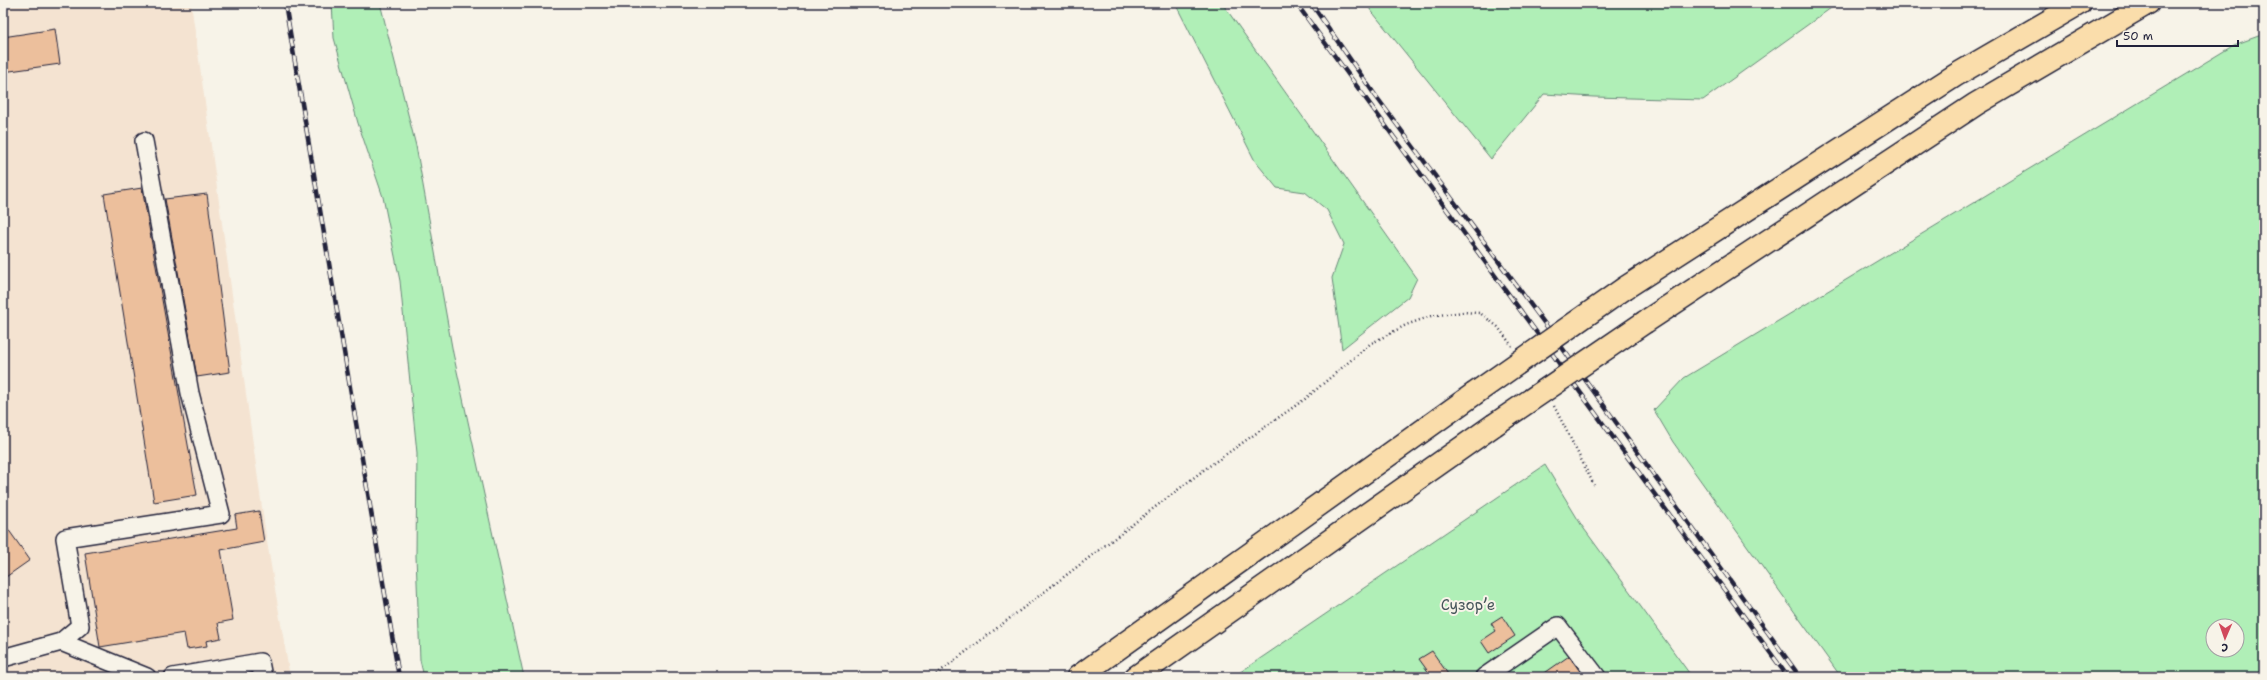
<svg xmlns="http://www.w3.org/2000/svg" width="2267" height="680" viewBox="0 0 2267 680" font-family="'Shantell Sans',sans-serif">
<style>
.built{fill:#f4e3d1}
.green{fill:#b0efb7;stroke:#698879;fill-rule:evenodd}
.building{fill:#ecbf9c;stroke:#22223b}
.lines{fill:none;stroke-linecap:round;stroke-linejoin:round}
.minor-casing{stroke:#22223b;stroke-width:20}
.highway-casing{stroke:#22223b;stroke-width:25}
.path{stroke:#22223b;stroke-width:2.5;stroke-dasharray:1 3;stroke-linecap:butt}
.minor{stroke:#f7f3e8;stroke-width:17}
.highway{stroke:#faddab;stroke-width:22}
.rail-casing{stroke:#22223b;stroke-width:4.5}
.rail{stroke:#f7f3e8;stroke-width:3;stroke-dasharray:9;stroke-linecap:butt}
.highway-bridge-casing{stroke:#22223b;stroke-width:25;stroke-linecap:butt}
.highway-bridge{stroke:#faddab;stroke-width:22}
.labels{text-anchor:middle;stroke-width:4;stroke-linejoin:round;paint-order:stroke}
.park-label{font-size:15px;fill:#46555a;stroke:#f7f3e8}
</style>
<rect width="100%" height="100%" fill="#f7f3e8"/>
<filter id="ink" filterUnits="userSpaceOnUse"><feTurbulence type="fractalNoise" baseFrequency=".025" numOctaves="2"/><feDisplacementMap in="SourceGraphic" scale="8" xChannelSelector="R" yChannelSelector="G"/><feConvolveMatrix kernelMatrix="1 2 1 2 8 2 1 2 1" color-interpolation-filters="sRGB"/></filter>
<g filter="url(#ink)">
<!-- built -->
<path class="built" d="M3 3H191L266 536 290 677 3 675Z"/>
<!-- green -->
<path class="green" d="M332 3H380L416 146 453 353 524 677H424L420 660 416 556 417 453 400 281 383 197 358 123 334 38Z
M1175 3H1222L1417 278 1408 297 1342 349 1332 278 1344 244 1327 210 1305 192 1277 188 1255 161Z
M1365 3H1838L1703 100 1594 97 1544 94 1491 159Z
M2264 34V677H1841L1673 442 1654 410 1684 378 2234 45ZM2213 626H2237V650H2213Z
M1545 465 1582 526 1692 677H1233Z"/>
<!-- building -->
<path class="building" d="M55 29 60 64 3 72V37Z
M142 188 197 495 154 502 104 194Z
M207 194 230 372 197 377 165 199Z
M259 511 264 542 221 550 233 620 218 623 221 638 206 641 207 646 187 649 184 633 100 647 85 553 237 528 235 515Z
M3 522 30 560 3 579Z
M1502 616 1515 636 1489 653 1481 641 1496 631 1491 623Z
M1432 651 1450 677H1432L1419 659Z
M1569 656 1584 677H1539Z"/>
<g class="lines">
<defs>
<path id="minor" d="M61 642 80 626 65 538 221 514 190 393 144 141
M3 658 61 642 147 677
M173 677 260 662 263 677
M1484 677 1558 626 1597 677"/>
<path id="highway" d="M1625 288 1956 75 2080 3
M1645 322 1976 104 2148 3
M1078 677 1474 394
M1136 677 1494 425"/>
</defs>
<!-- minor casing -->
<use href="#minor" class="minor-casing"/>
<!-- highway casing -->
<use href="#highway" class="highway-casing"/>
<!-- path -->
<path class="path" d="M1554 406 1594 485
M933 677 1205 469 1305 399 1370 344 1406 325 1431 316 1463 312 1480 313 1498 327 1512 346"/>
<!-- minor -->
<use href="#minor" class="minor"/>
<!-- highway -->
<use href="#highway" class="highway"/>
<defs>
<path id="rail" d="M285 3 399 677
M1296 3 1788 677
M1311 3 1375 95 1545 324 1800 677"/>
</defs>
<!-- rail casing -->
<use href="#rail" class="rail-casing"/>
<!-- rail -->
<use href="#rail" class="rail"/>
<defs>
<path id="highway-bridge" d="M1474 394 1625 288
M1494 425 1645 322"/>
</defs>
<!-- highway-bridge casing -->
<use href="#highway-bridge" class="highway-bridge-casing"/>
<!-- highway-bridge -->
<use href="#highway-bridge" class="highway-bridge"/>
</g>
</g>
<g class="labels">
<!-- park labels -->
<g class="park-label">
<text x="1468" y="610">Сузорʼе</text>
</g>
</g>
<!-- margin -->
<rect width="2267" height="680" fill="none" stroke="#f7f3e8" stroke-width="16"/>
<rect x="8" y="8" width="2251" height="664" fill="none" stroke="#22223b" stroke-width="1.5" filter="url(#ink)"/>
<!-- north arrow -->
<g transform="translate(2225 638) rotate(182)"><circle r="19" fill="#f7f3e8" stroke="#a29fa3"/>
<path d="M0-3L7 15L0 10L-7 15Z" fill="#d1495b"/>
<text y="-6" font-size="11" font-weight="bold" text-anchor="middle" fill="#22223b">С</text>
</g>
<!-- scale -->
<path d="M2117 40v6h121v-6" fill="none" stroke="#22223b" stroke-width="2"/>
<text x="2123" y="40" font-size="12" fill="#22223b" stroke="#f7f3e8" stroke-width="3" paint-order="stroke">50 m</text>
</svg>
